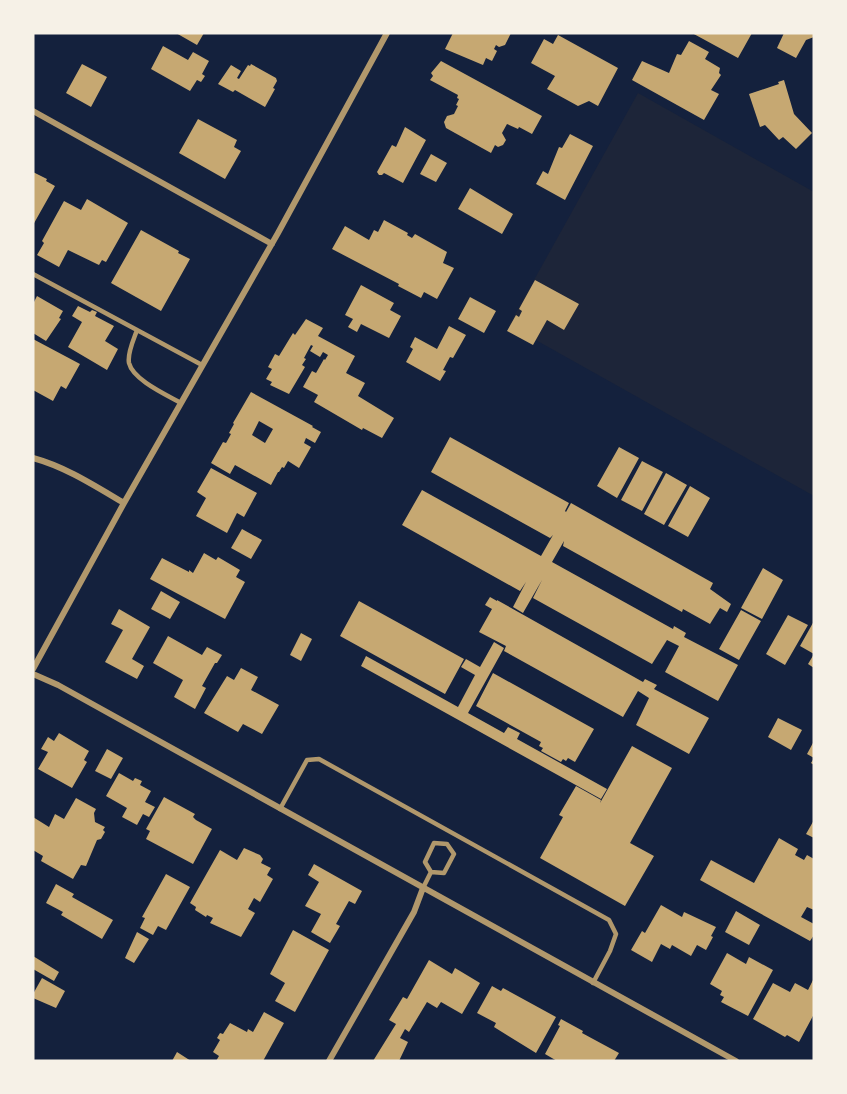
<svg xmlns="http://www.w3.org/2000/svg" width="847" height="1094" viewBox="0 0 847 1094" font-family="'IBM Plex Serif',serif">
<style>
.green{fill:#1d2539}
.building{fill:#c6a872;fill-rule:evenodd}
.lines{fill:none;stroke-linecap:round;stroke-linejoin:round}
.service{stroke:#b1986c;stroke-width:4.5}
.minor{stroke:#b1986c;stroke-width:6}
</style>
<rect width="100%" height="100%" fill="#14213d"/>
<!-- green -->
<path class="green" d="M638 93 814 192V496L509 325Z"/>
<!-- building -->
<path class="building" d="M176 33H204L197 45Z
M453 33H511L505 45 499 47 496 45 494 49 497 51 492 61 486 58 483 65 445 49Z
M692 33H752L738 58Z
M784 33H814V37L806 40 796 58 777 48Z
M558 35 618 68 598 106 589 101 578 106 547 89 555 76 531 63 544 39 553 44Z
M689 41 709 52 705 59 720 68 719 73 721 75 711 90 719 94 704 120 632 80 642 61 669 73 677 54 681 55Z
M163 46 188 60 193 52 209 61 202 74 205 76 201 82 197 80 190 91 151 69Z
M441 61 542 116 532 134 519 127 518 129 507 124 502 133 506 140 503 145 498 147 495 145 491 153 446 128 444 122 447 116 454 114 458 106 456 105 459 99 457 98 458 95 430 80 433 76 431 73Z
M82 64 107 77 91 107 66 93Z
M251 64 276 78 277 81 273 88 275 89 265 107 235 90 233 92 218 84 231 65 241 71 237 78 239 79 248 65 250 66Z
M784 80 794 114 812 133 796 149 783 137 779 140 765 125 760 127 749 94 779 84 778 82Z
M198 119 237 140 234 147 241 151 225 179 179 153Z
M405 127 426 140 403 183 384 173 382 175H379L377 172 392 145 396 147Z
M570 134 593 146 565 200 536 184 543 171 548 174 559 147 562 148Z
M431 154 447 163 436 182 420 174Z
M33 172 47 179 46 181 55 186 33 225Z
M470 188 513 214 502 234 458 209Z
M87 199 128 223 106 262 102 260 99 265 68 250 59 267 37 255 44 243 42 241 64 201 81 210Z
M384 220 408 233 407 235 412 238 415 234 447 252 443 263 454 268 437 299 424 292 421 298 398 286 399 284 332 249 345 226 369 240 374 230 378 232Z
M141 230 179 251 178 253 190 259 161 311 111 283Z
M535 280 579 304 564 330 547 320 533 345 507 331 516 315 519 317 522 311 519 309Z
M361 285 394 303 390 310 401 316 389 338 361 324 357 332 348 327 353 319 345 315Z
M37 296 63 311 59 318 61 319 46 341 33 333V304Z
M470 297 496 311 484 333 458 319Z
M78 306 90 312 92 310 97 312 95 316 114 326 105 341 118 349 107 370 68 347 82 322 72 316Z
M306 319 323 328 318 336 355 356 346 373 365 383 358 396 394 418 382 438 363 428 362 430 314 402 318 395 303 387 312 371 316 373 324 359 325 360 328 355 323 352 320 357 310 351 313 346 311 345 304 358 306 359 302 365 305 367 289 394 270 385 272 382 266 379 272 369 268 367 275 354 279 356 293 333 295 335Z
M449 326 466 335 453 358 450 357 443 370 446 371 440 381 406 362 413 349 410 347 415 337 437 349Z
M33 339 80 364 66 389 61 386 53 401 33 390Z
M251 392 313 426 312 427 321 432 315 443 306 438 304 443 311 447 299 468 288 461 284 468 282 467 279 472H278L271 485 235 465 230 474 211 463 223 442 226 443 231 434 229 433 234 424 233 423ZM259 421 273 429 265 443 252 435Z
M450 437 569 503 565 511 566 512 571 503 713 583 710 589 731 604 727 612 720 608 710 624 683 609 682 612 563 546 564 541 552 562 673 629 674 626 686 633 684 637 738 665 718 701 665 672 679 646 667 640 652 664 533 598 542 580 523 613 513 607 526 582 520 591 402 525 422 490 541 556 553 535 550 538 431 472Z
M619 447 639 458 617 498 597 486Z
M642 461 663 472 642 511 621 500Z
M211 468 257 493 244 517 237 513 227 533 196 516 206 498 197 492Z
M666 473 687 485 664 525 644 514Z
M690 486 710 498 688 537 668 526Z
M242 529 262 540 251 559 231 548Z
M204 553 216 560 218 557 240 570 236 577 245 582 225 619 150 579 162 558 189 572V570L193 573Z
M763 568 783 580 762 619 741 608Z
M161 591 180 602 170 619 151 609Z
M490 597 497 601V600L643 682 645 679 657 685 654 689 709 718 689 754 636 725 649 698 638 691 623 717 504 651 506 646 479 632 492 609 485 605Z
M359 601 464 659 445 694 340 636Z
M119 609 150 627 132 659 144 666 137 679 105 662 123 630 111 624Z
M741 610 761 621 739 660 719 649Z
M788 615 808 625 785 665 766 654Z
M814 621V668L808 664 814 654 800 646Z
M301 633 312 639 301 661 290 655Z
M168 636 202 655 207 647 222 655 217 663H215L202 686 206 688 195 709 174 697 183 680 153 663Z
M494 642 504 648 468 713 504 733 508 727 520 733 517 739 607 789 601 799 361 666 366 656 458 707 475 675 461 667 466 659 480 667Z
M241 668 258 677 251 690 279 705 262 734 243 724 238 732 204 713 227 676 234 680Z
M493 673 594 729 575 762 568 758 566 761 563 759 561 762 541 751 543 748 539 746 541 742 476 706Z
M778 718 802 730 791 750 768 737Z
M59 733 89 751 84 760 87 762 72 788 38 769 48 752 41 749 48 737 54 741Z
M814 741V765L811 763 814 758 807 754Z
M632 746 672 768 630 843 654 856 625 906 540 858 563 817 559 815 576 786 601 800 600 803Z
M107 749 123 758 111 779 95 771Z
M119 773 133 781 135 778 142 781 140 785 151 791 145 802 155 807 149 817 143 814 137 825 122 817 127 808 106 796Z
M164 797 195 814 193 817 196 820 212 829 193 864 146 839 150 831 146 829Z
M76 798 96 809 94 813 95 822 105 827 103 830 105 832 101 839 97 840 86 866 81 865 73 879 41 861 43 856 33 850V817L49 827 55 814 64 819Z
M814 820V838L806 834Z
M779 838 798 849 795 855 804 860 807 855 814 859V910L807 907 801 917 814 924V935L810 941 700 880 711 860 754 883Z
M244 848 260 855 263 859 261 863 271 868 267 875 273 879 260 902 254 898 248 909 255 913 241 937 210 923 213 918 207 915 206 917 195 910 196 907 190 903 220 850 237 860Z
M314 864 362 891 355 904 349 901 336 924 340 926 330 943 311 932 321 914 305 906 319 882 308 875Z
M166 874 190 887 166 930 158 926 153 935 140 928 145 918 142 917Z
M56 884 74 894 72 897 113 920 102 939 61 915 63 912 46 903Z
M661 905 682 917 684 912 716 927 711 936 713 937 706 950 697 945 691 956 672 945 670 949 661 944 652 962 631 950 642 931 645 933Z
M736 911 760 925 749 945 725 932Z
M293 930 329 950 295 1012 275 1001 285 983 270 974Z
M137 932 149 939 134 963 125 958Z
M727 953 746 964 749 957 773 970 748 1016 721 1002 724 997 720 995 722 991 710 984Z
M33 956 59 972 54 981 33 969Z
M429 960 452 974 455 968 480 983 462 1014 441 1002 437 1008 427 1002 409 1032 405 1029 400 1038 408 1042 399 1061H373L396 1024 389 1020 403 997 407 999Z
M42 978 65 991 56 1008 33 998V994Z
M814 978V1014L799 1042 787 1035 785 1037 753 1019 773 983 790 992 795 983 808 990Z
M492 986 501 991 503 988 556 1017 536 1053 494 1027 496 1023 477 1013Z
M264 1012 284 1023 263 1061H216L219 1056 213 1052 220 1040 217 1038 220 1033 223 1034 230 1023 247 1032 248 1029 253 1032Z
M561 1019 583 1031 582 1033 619 1053 614 1061H557L545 1054 560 1026 558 1025Z
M177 1052 191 1061H172Z"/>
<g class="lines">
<!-- service -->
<path class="service" d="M33 274 202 365
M137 330C134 339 127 353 129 363 133 380 167 395 181 403
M280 809 307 760 319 759 609 920 616 934 610 951 593 983
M431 872 444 873 454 854 447 844
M431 872 425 862 434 843 447 844
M423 888 431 872"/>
<!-- minor -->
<path class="minor" d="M33 111 272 244
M33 458C66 467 95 486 124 503
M33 669 124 503 278 233 387 33
M33 674 58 685 736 1061
M329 1061 414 912 423 888"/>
</g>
<!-- border -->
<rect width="847" height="1094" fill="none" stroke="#f6f1e7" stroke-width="69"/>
</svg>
